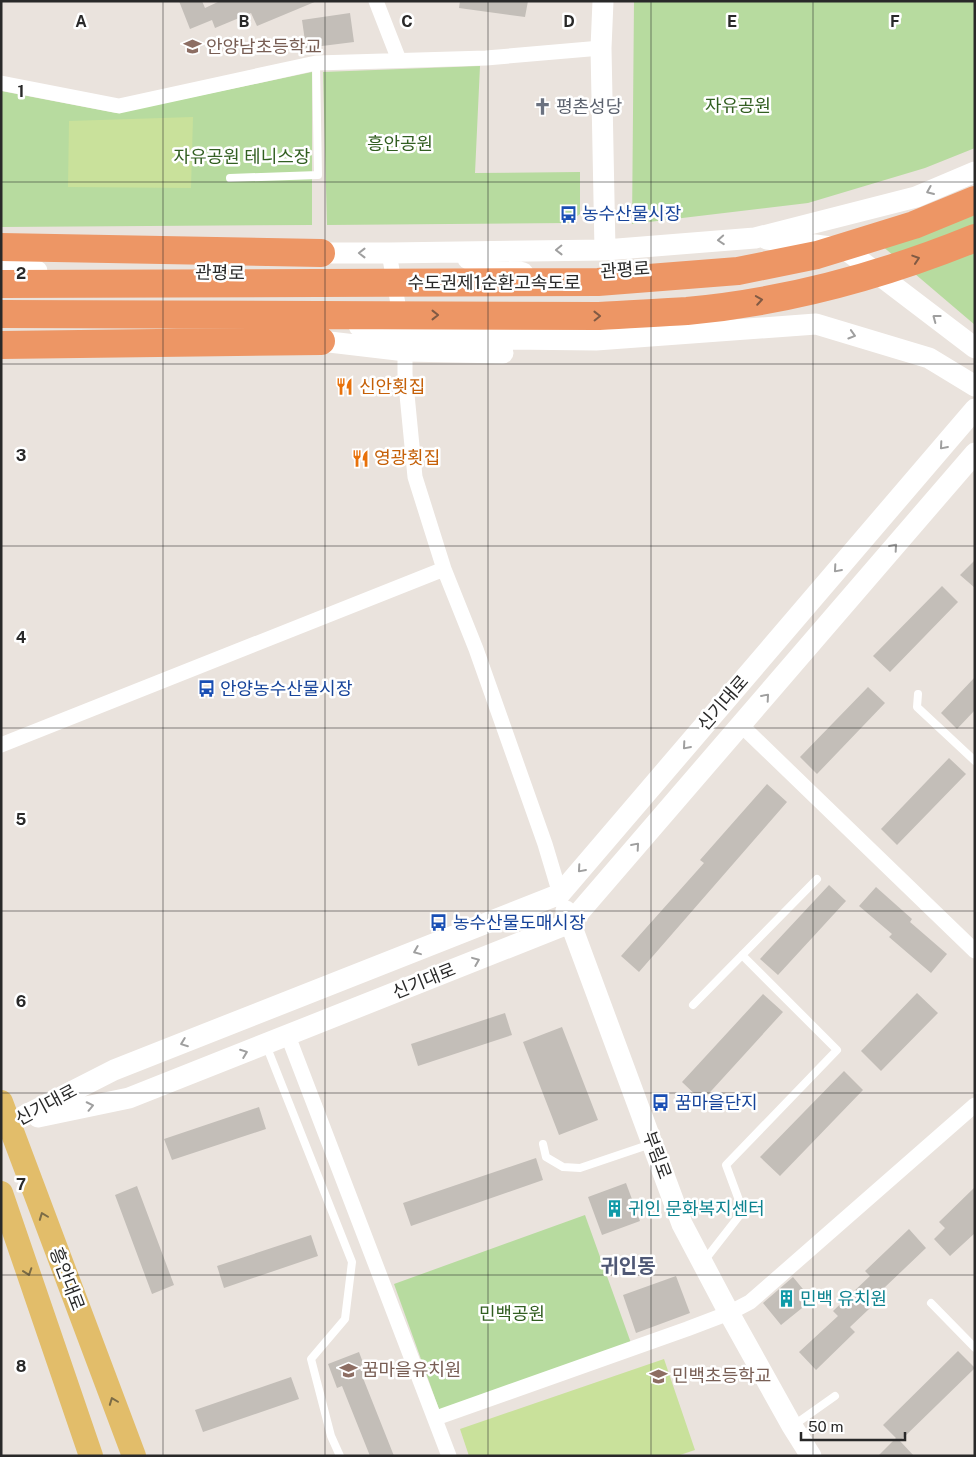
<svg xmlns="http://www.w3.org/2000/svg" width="976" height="1457" viewBox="0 0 976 1457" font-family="'Public Sans','Noto Sans KR',sans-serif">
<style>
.green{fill:#b7db9f}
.pitch{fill:#c9e19b}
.building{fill:#c3beb8}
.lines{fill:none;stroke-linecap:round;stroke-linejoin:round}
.lane{stroke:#fff;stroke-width:8}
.street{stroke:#fff;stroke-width:15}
.secondary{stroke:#fff;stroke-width:21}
.primary{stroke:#e2bd6a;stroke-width:24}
.highway{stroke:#ed9665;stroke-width:28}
.oneway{stroke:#9f9f9f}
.oneway2{stroke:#815a44}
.oneway3{stroke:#7c6c46}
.grid{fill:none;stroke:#292929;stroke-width:1;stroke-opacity:0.55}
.labels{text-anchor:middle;stroke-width:5;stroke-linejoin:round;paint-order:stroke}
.education-label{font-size:18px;fill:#785e54;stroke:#fff;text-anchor:start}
.park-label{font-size:18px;fill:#325f21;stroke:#fff}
.worship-label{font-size:18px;fill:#5b616d;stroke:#fff;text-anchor:start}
.transit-label{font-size:18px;fill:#164399;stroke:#fff;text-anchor:start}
.street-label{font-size:18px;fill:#292929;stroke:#fff}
.food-label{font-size:18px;fill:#c56008;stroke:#fff;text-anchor:start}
.culture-label{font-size:18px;fill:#0d838f;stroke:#fff;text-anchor:start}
.quarter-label{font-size:20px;font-weight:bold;fill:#4f5875;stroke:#fff}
.grid-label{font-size:16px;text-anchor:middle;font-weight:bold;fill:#292929;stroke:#fff;stroke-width:5;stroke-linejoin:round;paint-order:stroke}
</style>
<rect width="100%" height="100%" fill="#eae3dd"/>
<!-- green -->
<path class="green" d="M634 1H975V148L925 168 808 203 632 224Z
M480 66 475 173 580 172V214L568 223 327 225 323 72Z
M312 72V225L1 227V91L116 113Z
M975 201V325L874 239Z
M585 1215 631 1343 440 1412 394 1284Z"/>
<!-- pitch -->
<path class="pitch" d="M193 117 191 188 68 187 69 121Z
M664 1359 695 1450 677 1456H469L460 1429Z"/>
<!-- building -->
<path class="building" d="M179 1H202L205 8 220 1H317L257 26 251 13 215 28 212 20 190 29Z
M460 1H528L525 17 459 8Z
M350 13 354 42 306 48 302 20Z
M975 560V588L960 575Z
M942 586 958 602 890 672 873 656Z
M975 677V710L957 729 941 713Z
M868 687 885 703 817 774 800 757Z
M949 758 966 774 897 845 881 829Z
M767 784 787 802 639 972 621 956 704 863 700 860Z
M829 885 846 901 778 975 760 959Z
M876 887 912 919 910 922 947 954 931 973 889 937 892 934 859 906Z
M917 993 938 1013 881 1071 861 1051Z
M763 994 783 1012 702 1101 682 1082Z
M505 1013 512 1035 418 1066 411 1044Z
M562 1027 598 1120 559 1135 523 1042Z
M844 1071 863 1090 780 1176 760 1157Z
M259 1107 266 1129 172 1160 164 1139Z
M536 1158 543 1180 411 1226 403 1203Z
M626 1183 640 1221 602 1235 588 1197Z
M137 1186 174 1285 152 1294 115 1195Z
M975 1187V1233L950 1256 934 1239 945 1228 939 1222Z
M909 1229 926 1248 883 1289 887 1292 850 1327 855 1332 816 1370 799 1352 838 1316 833 1311 870 1276 865 1271Z
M311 1235 318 1256 224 1288 217 1266Z
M676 1276 690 1313 636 1333 623 1295Z
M793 1277 812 1300 781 1325 763 1303Z
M958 1351 975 1368 900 1441 914 1456H878L896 1438 883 1425Z
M359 1352 368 1376 363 1378 394 1456H370L342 1386 337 1388 328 1364Z
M291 1377 299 1399 203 1432 195 1410Z"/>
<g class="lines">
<!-- lane -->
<path class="lane" d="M230 178 318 175 316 63
M918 694 917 707 975 761
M693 1005 817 879
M266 1045 352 1262 345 1319 311 1359 331 1436 340 1456
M543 1144 546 1157 563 1167 580 1168 651 1144
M704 1261 743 1211 726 1165 837 1050 742 955
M931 1303 975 1348
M794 1425 835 1396"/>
<!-- street -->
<path class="street" d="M376 1 399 60
M1 83 119 106 316 63 486 58 601 48
M389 253 401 321
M405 343V374L415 477 444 569 476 649 545 844 560 894
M741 725 975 951
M1 745 444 569
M288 1036 449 1456
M436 1418 687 1329 729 1313 750 1302 975 1105"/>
<!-- secondary -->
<path class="secondary" d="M603 1 601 48 605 250
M767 239 831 247
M306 250 321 253H389L605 250 755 238 916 197 975 172
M831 250 845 249 975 348
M468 259 523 273
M1 270 37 271
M359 326 496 339 596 340 816 324 929 358 975 386
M321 341 406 351 503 353
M566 911 682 1224 729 1313 792 1426 811 1456
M38 1117 129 1098 570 923 975 453
M8 1124 114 1070 560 894 975 409"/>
<!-- primary -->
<path class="primary" d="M1 1102 134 1456
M1 1193 91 1456"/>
<!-- highway -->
<path class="highway" d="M1 247 321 253
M1 284 598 282 738 271 817 255 914 225 975 200
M1 314 599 316C628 314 657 313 687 311 785 302 884 275 975 238
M1 345 321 341"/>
</g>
<!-- one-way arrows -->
<defs><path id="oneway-chevron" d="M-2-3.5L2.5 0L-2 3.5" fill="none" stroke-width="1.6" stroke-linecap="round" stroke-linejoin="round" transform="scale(1.25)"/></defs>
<g class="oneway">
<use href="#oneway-chevron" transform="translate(930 191) rotate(157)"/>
<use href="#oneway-chevron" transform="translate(721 240) rotate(176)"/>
<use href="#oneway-chevron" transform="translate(559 250) rotate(179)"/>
<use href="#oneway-chevron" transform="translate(362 253) rotate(180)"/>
<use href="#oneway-chevron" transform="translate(936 318) rotate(-143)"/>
<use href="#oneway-chevron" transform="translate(852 335) rotate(17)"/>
<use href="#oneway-chevron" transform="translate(943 446) rotate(131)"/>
<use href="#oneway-chevron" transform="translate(894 547) rotate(-49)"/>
<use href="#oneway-chevron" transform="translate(837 569) rotate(131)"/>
<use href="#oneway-chevron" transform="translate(766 697) rotate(-49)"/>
<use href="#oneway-chevron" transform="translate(686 746) rotate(131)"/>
<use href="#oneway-chevron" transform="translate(636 846) rotate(-49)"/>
<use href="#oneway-chevron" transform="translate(581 869) rotate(131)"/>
<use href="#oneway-chevron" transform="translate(417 951) rotate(158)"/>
<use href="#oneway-chevron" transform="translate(476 961) rotate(-22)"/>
<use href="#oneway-chevron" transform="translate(184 1043) rotate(159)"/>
<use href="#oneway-chevron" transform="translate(244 1053) rotate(-21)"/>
<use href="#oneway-chevron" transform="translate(90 1106) rotate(-12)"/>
</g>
<g class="oneway2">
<use href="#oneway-chevron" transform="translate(916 259) rotate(-18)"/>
<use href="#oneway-chevron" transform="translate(759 300) rotate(-9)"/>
<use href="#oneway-chevron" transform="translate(435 315)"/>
<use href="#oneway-chevron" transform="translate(597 316) rotate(-1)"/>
</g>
<g class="oneway3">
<use href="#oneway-chevron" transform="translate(43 1216) rotate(-111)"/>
<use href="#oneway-chevron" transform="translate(28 1272) rotate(71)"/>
<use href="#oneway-chevron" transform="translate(113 1401) rotate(-111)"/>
</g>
<!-- grid -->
<path class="grid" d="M163 1V1456M325 1V1456M488 1V1456M651 1V1456M813 1V1456M1 182H975M1 364H975M1 546H975M1 728H975M1 911H975M1 1093H975M1 1275H975"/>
<!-- icons -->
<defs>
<symbol id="school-bare" viewBox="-9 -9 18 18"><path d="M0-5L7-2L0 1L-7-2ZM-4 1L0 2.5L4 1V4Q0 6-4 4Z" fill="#8d6e63" stroke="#fff" stroke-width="2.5" paint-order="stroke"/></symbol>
<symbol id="church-bare" viewBox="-9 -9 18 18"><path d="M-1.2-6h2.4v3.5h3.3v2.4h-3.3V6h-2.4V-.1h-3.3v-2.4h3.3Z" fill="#6b7280" stroke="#fff" stroke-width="2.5" paint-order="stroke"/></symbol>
<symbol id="bus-bare" viewBox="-9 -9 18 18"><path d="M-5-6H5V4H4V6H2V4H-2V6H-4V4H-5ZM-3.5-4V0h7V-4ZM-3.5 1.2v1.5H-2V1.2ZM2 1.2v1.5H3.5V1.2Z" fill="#1a4fb4" stroke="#fff" stroke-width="2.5" paint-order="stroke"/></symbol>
<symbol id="restaurant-bare" viewBox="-9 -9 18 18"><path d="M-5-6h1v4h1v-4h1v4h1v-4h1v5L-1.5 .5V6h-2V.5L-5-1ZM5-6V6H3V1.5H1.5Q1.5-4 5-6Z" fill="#e8710a" stroke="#fff" stroke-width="2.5" paint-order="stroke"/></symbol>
<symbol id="building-bare" viewBox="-9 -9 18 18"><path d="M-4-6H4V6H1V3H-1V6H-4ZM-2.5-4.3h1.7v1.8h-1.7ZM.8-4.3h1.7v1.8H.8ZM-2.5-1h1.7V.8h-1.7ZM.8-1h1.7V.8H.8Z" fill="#0f9aa8" stroke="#fff" stroke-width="2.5" paint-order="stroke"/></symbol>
</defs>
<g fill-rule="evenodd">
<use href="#school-bare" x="180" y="34" width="25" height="25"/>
<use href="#church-bare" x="530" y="94" width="25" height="25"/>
<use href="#bus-bare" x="556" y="202" width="25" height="25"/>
<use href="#restaurant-bare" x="332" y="374" width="25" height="25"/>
<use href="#restaurant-bare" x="348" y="446" width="25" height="25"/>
<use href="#bus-bare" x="194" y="676" width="25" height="25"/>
<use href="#bus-bare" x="426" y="910" width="25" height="25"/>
<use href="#bus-bare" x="648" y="1090" width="25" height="25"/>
<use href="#building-bare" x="602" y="1196" width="25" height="25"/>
<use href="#building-bare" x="774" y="1286" width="25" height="25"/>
<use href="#school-bare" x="336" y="1358" width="25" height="25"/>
<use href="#school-bare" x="646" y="1364" width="25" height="25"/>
</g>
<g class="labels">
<!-- education labels -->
<g class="education-label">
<text x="206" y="53">안양남초등학교</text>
<text x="362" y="1376">꿈마을유치원</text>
<text x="672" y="1382">민백초등학교</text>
</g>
<!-- park labels -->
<g class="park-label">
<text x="738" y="112">자유공원</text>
<text x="400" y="150">흥안공원</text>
<text x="242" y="163">자유공원 테니스장</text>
<text x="512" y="1320">민백공원</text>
</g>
<!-- worship labels -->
<g class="worship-label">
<text x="556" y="113">평촌성당</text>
</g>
<!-- transit labels -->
<g class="transit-label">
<text x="582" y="220">농수산물시장</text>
<text x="220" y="695">안양농수산물시장</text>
<text x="453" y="929">농수산물도매시장</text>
<text x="675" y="1109">꿈마을단지</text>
</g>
<!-- street labels -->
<g class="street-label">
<text transform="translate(625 270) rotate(-4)" y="6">관평로</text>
<text transform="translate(220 273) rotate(1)" y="6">관평로</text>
<text x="494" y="289">수도권제1순환고속도로</text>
<text transform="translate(723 703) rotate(-49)" y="6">신기대로</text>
<text transform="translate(424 981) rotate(-22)" y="6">신기대로</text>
<text transform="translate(46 1105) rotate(-28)" y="6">신기대로</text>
<text transform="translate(657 1155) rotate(70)" y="6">부림로</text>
<text transform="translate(67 1279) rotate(69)" y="6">흥안대로</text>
</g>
<!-- food labels -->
<g class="food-label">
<text x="359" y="393">신안횟집</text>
<text x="374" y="464">영광횟집</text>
</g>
<!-- culture labels -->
<g class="culture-label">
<text x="628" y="1215">귀인 문화복지센터</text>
<text x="800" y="1305">민백 유치원</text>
</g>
<!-- quarter labels -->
<g class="quarter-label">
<text x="628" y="1273">귀인동</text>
</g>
</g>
<g class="grid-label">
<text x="81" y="27">A</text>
<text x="244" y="27">B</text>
<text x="407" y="27">C</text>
<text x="569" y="27">D</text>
<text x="732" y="27">E</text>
<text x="895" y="27">F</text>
<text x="21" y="97">1</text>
<text x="21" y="279">2</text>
<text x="21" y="461">3</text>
<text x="21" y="643">4</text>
<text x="21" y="825">5</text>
<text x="21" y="1007">6</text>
<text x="21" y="1190">7</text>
<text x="21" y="1372">8</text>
</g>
<!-- border -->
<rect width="976" height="1457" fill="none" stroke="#292929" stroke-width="5"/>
<!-- scale -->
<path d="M801 1432v8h104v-8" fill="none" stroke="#292929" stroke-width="2.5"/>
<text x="808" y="1432" font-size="15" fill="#292929" stroke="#ffffff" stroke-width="4" paint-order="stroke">50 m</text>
</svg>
